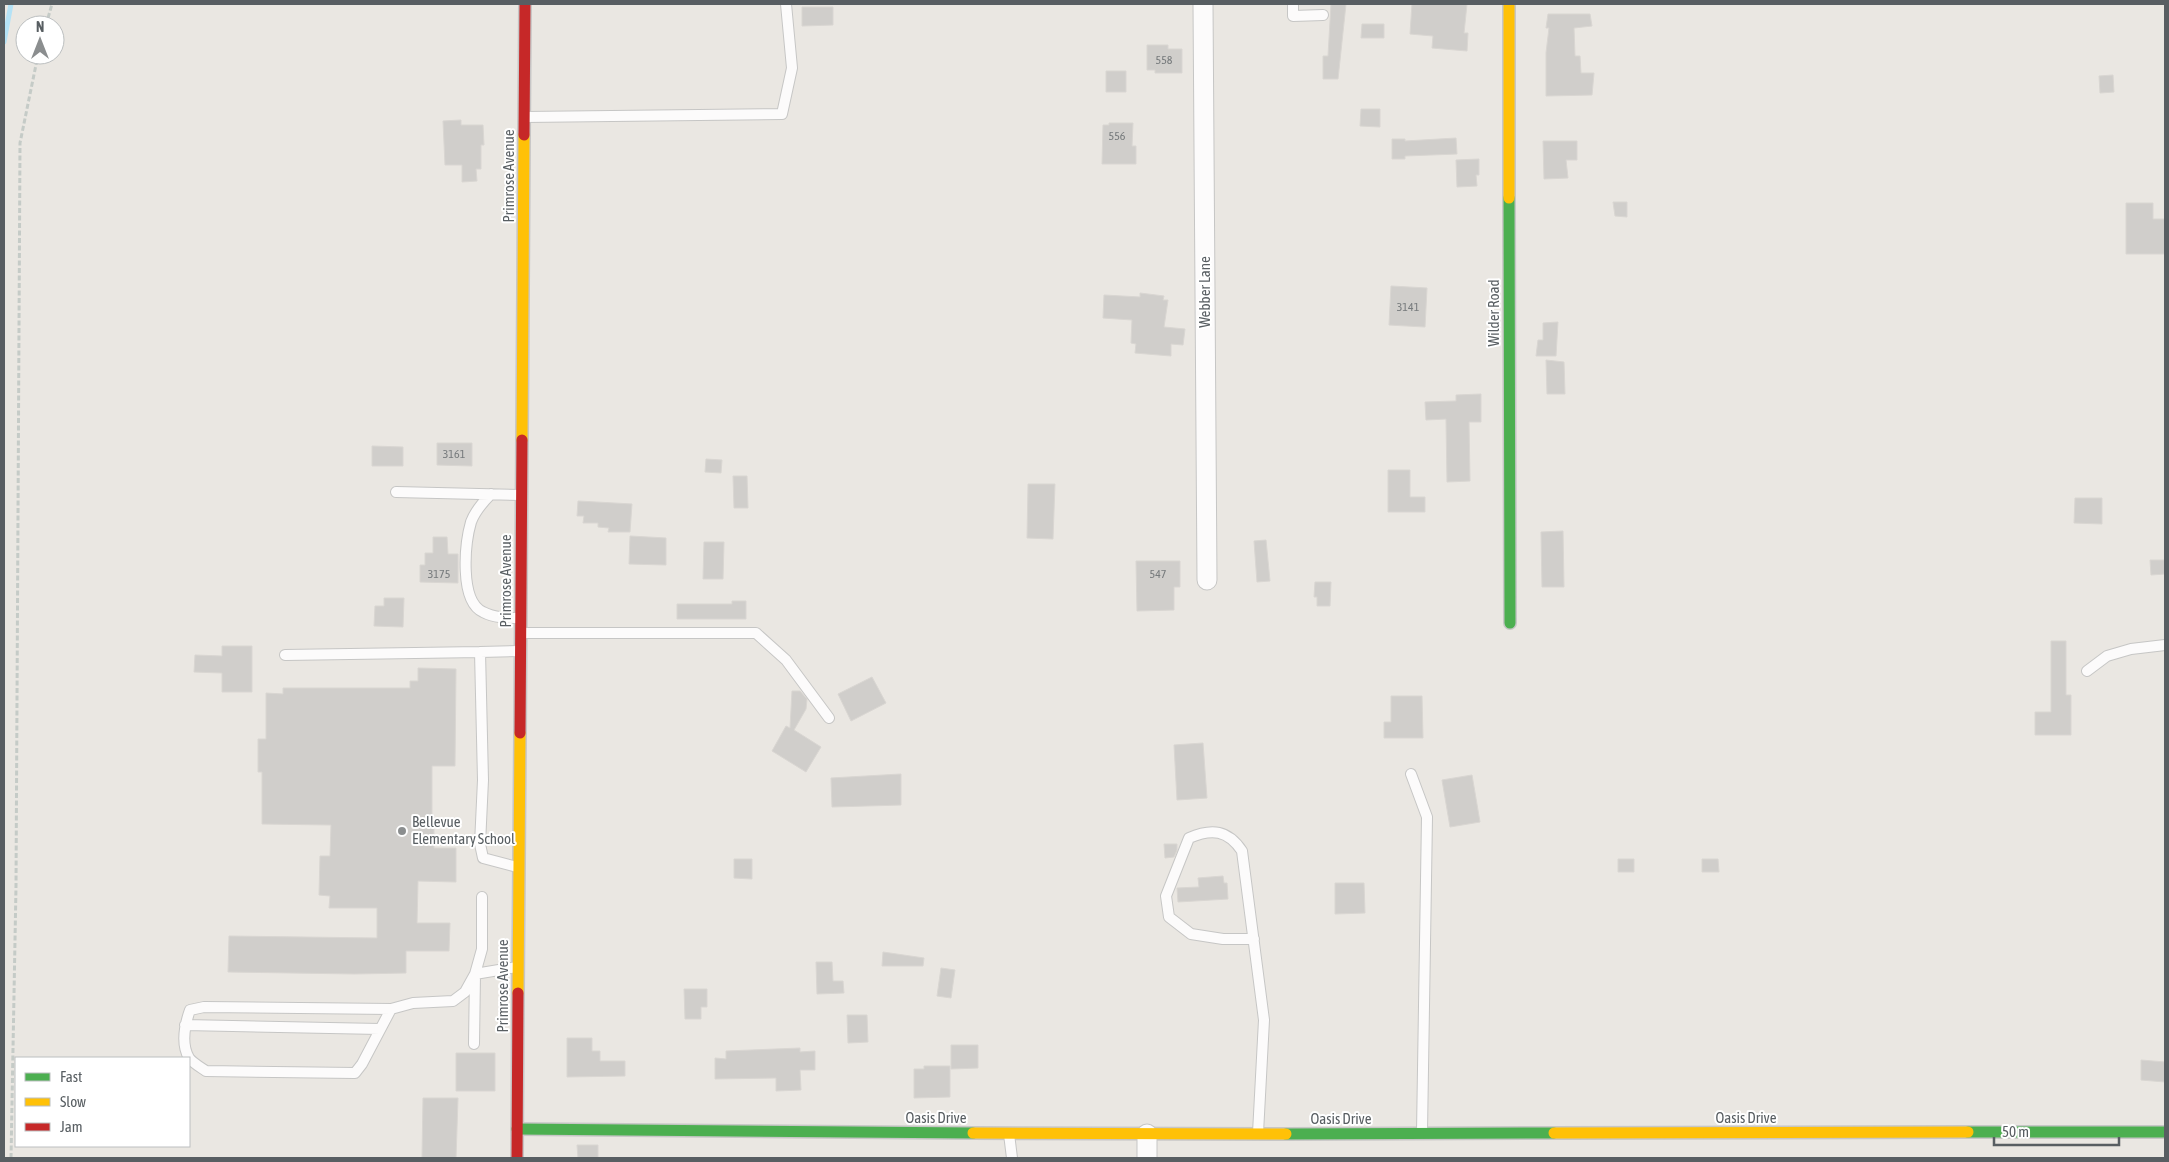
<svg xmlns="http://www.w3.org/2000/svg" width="2169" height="1162" viewBox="0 0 2169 1162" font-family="'Asap Condensed',sans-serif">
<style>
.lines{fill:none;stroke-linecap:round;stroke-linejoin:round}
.stream{stroke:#b4e2f6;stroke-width:5}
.building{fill:#d0cecb;stroke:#d9d6d2}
.lane-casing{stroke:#c6c6c5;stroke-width:12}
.street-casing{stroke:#c6c6c5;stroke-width:21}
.fast-casing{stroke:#c7c6c6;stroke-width:14}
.slow-casing{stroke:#c7c6c6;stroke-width:14}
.jam-casing{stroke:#c7c6c6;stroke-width:14}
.path{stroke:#c5cbc7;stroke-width:3;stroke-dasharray:5 2.5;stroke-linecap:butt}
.lane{stroke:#fcfbfb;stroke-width:10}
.street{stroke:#fcfbfb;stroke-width:19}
.fast{stroke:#4caf50;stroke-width:11}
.slow{stroke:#ffc107;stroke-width:11}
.jam{stroke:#c62828;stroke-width:11}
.poi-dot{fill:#8b8e8f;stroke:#fff;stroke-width:2}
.labels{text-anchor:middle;stroke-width:4;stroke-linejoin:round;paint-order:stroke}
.number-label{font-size:12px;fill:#777b7d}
.street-label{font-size:15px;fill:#585e62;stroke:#fff}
.poi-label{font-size:15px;fill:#585e62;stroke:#fff;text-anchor:start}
</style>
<rect width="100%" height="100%" fill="#eae7e2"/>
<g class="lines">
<!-- stream -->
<path class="stream" d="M4 42 11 4"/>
</g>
<!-- building -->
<path class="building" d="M1331 4H1346L1338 79H1323V56H1328Z
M1412 4H1467L1464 33H1468L1467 51 1432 48 1433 36 1410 34Z
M802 7H833V25L802 26Z
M1548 14H1590L1592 26 1574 28 1575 56H1580L1581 73H1594L1592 95 1546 96V53L1549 28H1546Z
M1362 24H1384V38H1361Z
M1147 45H1168V49H1182V73H1155V70H1147Z
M1106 71H1126V92H1106Z
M2113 75 2114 92 2100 93 2099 76Z
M1361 109H1380V127L1360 126Z
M461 120V125H483L484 145H481V169H476L477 181 462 182V165H445L443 121Z
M1109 123H1133L1132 146H1136V164H1102L1103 125H1109Z
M1456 138 1457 154 1405 156V159H1392V139H1405V141Z
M1543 141H1577V160H1566L1568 178 1544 179Z
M1479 159V175H1476L1477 186 1457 187 1456 160Z
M1613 202H1627V217L1615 216Z
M2126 203H2153V219H2165V254H2126Z
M1391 286 1427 288 1425 327 1389 325Z
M1140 293 1164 296 1163 300H1168L1164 327 1185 329 1183 345 1171 344V356L1135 353 1136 344 1131 343 1132 320 1103 318 1104 295 1140 297Z
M1558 322 1556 356H1536L1538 340H1543V323Z
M1546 360 1564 362 1565 394H1547Z
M1481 394V422H1469L1470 481 1447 482 1446 419 1426 420 1425 402 1456 401V395Z
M437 443H472V466L437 465Z
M372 446 403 447V466H372Z
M706 459 722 460 721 473 705 472Z
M1388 470H1410V497H1425V512H1388Z
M733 476H747L748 508H734Z
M1028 484H1055L1053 539 1027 538Z
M2075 498H2102V524L2074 523Z
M578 501 632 504 630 532H608L609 528 598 527V523H583L584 516H577Z
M1563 531 1564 587H1542L1541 532Z
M630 536 666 538V565L629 564Z
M433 537H447L448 554H458V583L420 582V565H425V553H433Z
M1266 540 1270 581 1257 582 1254 541Z
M704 542H724L723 579H703Z
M2150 560H2165V574L2151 575Z
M1136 561H1180V587H1174V610L1137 611Z
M1315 582H1331L1330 606H1317V597H1314Z
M384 598H404L403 627 374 626 375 606H384Z
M732 601H746V619H677V604H732Z
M2051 641H2066V695H2071V735H2035V712H2051Z
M222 646H252V692H222V673L194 672 195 655 222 656Z
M418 668 456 669 455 766H432V815H434V848H456V882L418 881 417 923H450L449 951H406V973L354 974 228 972 229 936 377 938V908H329L330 896 319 895 320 856H330L331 825 262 824V772H258V739H266V693L283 694V688H410V681H418Z
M872 677 886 703 851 721 838 694Z
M792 691H800L807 699 806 709 794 730 821 747 806 772 772 751 786 726 790 728Z
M1391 696H1422L1423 738H1384V722H1391Z
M1203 743 1207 798 1177 800 1174 745Z
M901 774V805L832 807 831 778Z
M1472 775 1480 822 1450 827 1442 780Z
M1164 844H1177V850L1174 857 1165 858Z
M734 859H752V879L734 878Z
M1618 859H1634V872H1618Z
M1702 859H1718L1719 872H1702Z
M1223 876 1224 883H1227L1228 899 1178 902 1177 888 1199 887 1198 878Z
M1335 883H1364L1365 913 1335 914Z
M883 952 924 958 923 966H882Z
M816 962H832L833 981H843L844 993 817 994Z
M941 968 955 970 951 998 937 996Z
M684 989H707V1007H701V1019H685Z
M847 1015H867L868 1042 848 1043Z
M567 1038H592V1051H600V1061H625V1076L567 1077Z
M951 1045H978V1068L951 1069Z
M800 1048V1052L815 1051V1070H800L801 1090 776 1091V1078L715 1079V1058L726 1059V1051Z
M456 1053H495V1091H456Z
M2141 1060 2165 1062V1082L2141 1080Z
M924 1066H950V1097L914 1098V1069H924Z
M423 1098H458L456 1158H422Z
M577 1145H598V1158H578Z"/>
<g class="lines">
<defs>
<path id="lane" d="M1293 4V16L1323 15
M525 117 782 114 792 68 786 4
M396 492 520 495
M491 494C482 503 475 511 471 522 465 543 459 601 483 612 494 618 508 618 520 618
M521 633H756L786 660 829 718
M285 655 480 652
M2087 671 2107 656 2131 649 2165 645
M1411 774 1427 817 1422 1132
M517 867 483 858 480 844 483 780 480 652 519 651
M1254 939H1223L1191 934 1169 917 1166 896 1189 838C1212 828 1228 830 1242 851L1264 1020 1258 1133
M391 1009 362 1064 355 1073 206 1071C200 1067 193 1063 189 1058 181 1044 185 1024 190 1010L204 1007 391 1009 413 1003 453 1001 465 992 475 974 517 967
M185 1025 380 1029
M474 1044 475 974 482 949V897
M1009 1134 1012 1158"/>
<path id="street" d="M1203 4 1207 580
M1147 1158V1134"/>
<path id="fast" d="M1509 198 1510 623
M517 1129 973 1133
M1968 1132H2165
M1286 1134 1554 1133"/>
<path id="slow" d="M1509 4V198
M522 440 524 135
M518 993 520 733
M973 1133 1286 1134
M1554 1133 1968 1132"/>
<path id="jam" d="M524 135 525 4
M520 733 522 440
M517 1158 518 993"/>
</defs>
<!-- lane casing -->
<use href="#lane" class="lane-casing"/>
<!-- street casing -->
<use href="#street" class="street-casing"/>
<!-- fast casing -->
<use href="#fast" class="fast-casing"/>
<!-- slow casing -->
<use href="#slow" class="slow-casing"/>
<!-- jam casing -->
<use href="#jam" class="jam-casing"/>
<!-- path -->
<path class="path" d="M46 25 52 4
M11 1158 16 886 20 143 38 55"/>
<!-- lane -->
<use href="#lane" class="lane"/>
<!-- street -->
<use href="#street" class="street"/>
<!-- fast -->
<use href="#fast" class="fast"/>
<!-- slow -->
<use href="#slow" class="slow"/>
<!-- jam -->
<use href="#jam" class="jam"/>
</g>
<!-- markers -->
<circle class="poi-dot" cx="402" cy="831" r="5"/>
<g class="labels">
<!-- number labels -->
<g class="number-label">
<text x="1164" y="64">558</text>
<text x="1117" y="140">556</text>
<text x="1408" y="311">3141</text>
<text x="454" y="458">3161</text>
<text x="439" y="578">3175</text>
<text x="1158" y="578">547</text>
</g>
<!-- street labels -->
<g class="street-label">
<text transform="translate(509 176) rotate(-90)" y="5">Primrose Avenue</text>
<text transform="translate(1205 292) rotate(-90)" y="5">Webber Lane</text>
<text transform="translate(1494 313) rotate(-90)" y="5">Wilder Road</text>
<text transform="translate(506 581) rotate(-90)" y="5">Primrose Avenue</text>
<text transform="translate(503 986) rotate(-90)" y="5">Primrose Avenue</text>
<text x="936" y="1123">Oasis Drive</text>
<text x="1746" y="1123">Oasis Drive</text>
<text x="1341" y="1124">Oasis Drive</text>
</g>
<!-- poi labels -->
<g class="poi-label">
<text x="412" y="827">Bellevue<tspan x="412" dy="17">Elementary School</tspan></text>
</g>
</g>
<!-- border -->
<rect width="2169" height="1162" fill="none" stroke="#585e62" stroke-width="10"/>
<!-- legend -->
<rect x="15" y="1057" width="175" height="90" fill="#ffffff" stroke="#bcbfc0"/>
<rect x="25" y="1073" width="25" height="8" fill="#4caf50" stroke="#bcbfc0"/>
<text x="60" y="1082" font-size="15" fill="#585e62">Fast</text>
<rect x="25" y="1098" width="25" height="8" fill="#ffc107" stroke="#bcbfc0"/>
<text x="60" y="1107" font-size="15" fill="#585e62">Slow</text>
<rect x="25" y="1123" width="25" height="8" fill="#c62828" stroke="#bcbfc0"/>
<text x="60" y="1132" font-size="15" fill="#585e62">Jam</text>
<!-- north arrow -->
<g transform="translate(40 40)"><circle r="24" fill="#ffffff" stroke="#bcbfc0"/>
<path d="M0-4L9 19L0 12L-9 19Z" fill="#8b8e8f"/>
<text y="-8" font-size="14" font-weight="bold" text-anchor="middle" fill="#585e62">N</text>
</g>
<!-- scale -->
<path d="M1994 1137v8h125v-8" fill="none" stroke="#585e62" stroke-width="2.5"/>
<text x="2002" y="1137" font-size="15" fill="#585e62" stroke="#ffffff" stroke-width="4" paint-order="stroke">50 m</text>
</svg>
